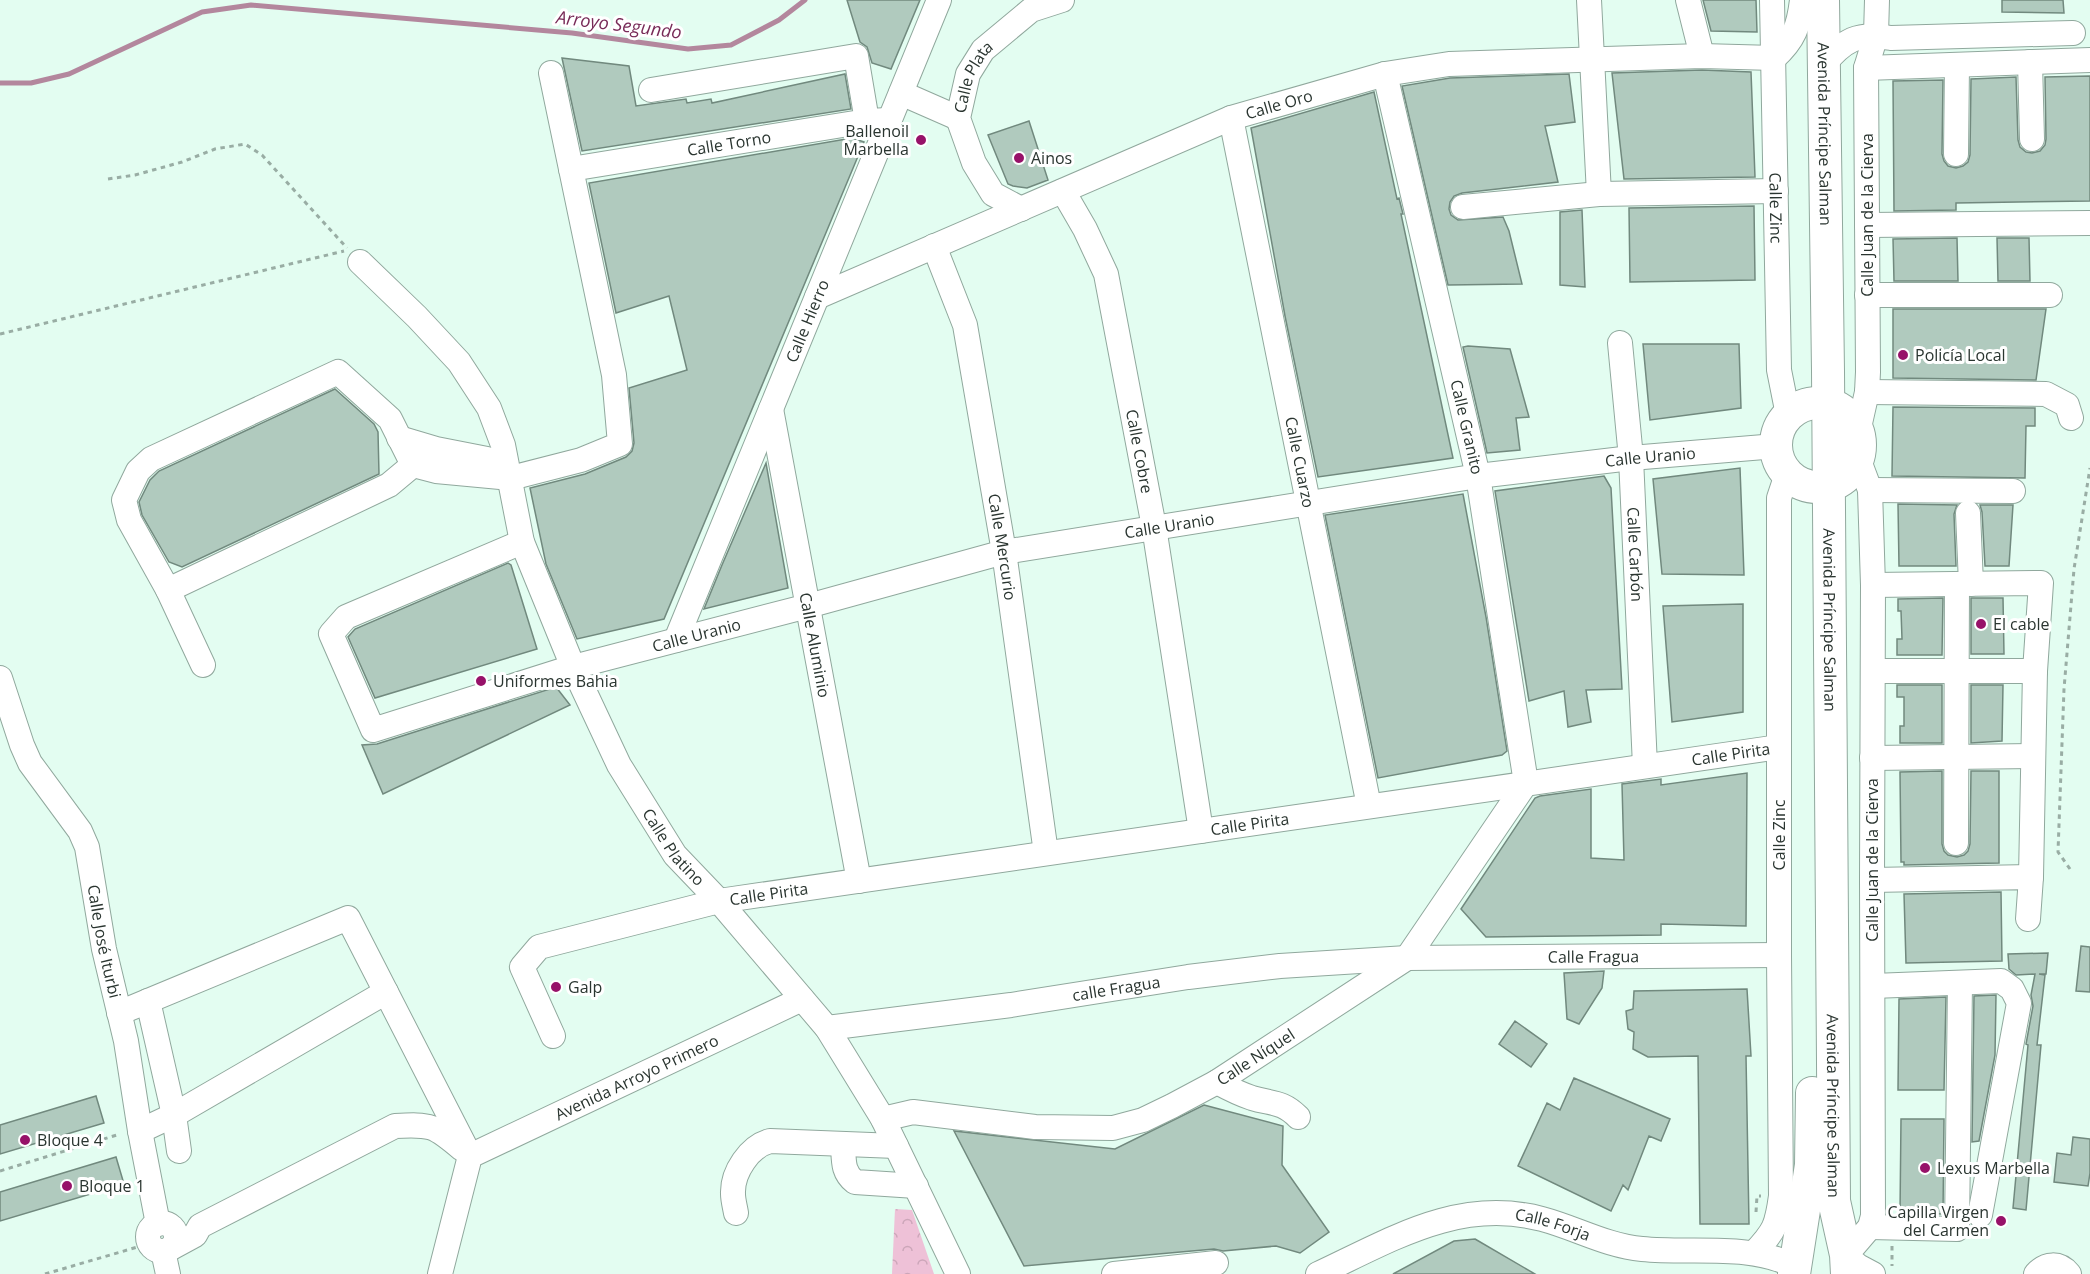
<svg xmlns="http://www.w3.org/2000/svg" width="2090" height="1274" viewBox="0 0 2090 1274" font-family="'Open Sans',sans-serif">
<style>
.park{fill:url(#park-crowns)}
.lines{fill:none;stroke-linecap:round;stroke-linejoin:round}
.stream{stroke:#b3879d;stroke-width:5}
.building{fill:#b0cabe;stroke:#71897e;stroke-width:1.5}
.minor-casing{stroke:#90a89d;stroke-width:26}
.major-casing{stroke:#90a89d;stroke-width:34}
.path{stroke:#99ada4;stroke-width:3;stroke-dasharray:4.5 4.5;stroke-linecap:butt}
.minor{stroke:#fff;stroke-width:24}
.major{stroke:#fff;stroke-width:32}
.poi-dot{fill:#971269;stroke:#fff;stroke-width:2}
.labels{text-anchor:middle;stroke-width:6;stroke-linejoin:round;paint-order:stroke}
.street-label{font-size:16px;fill:#2a3530;stroke:#fff}
.poi-label{font-size:16px;fill:#2a3530;stroke:#fff;text-anchor:start}
.water-label{font-size:18px;font-style:italic;fill:#782b58;stroke:#fff}
</style>
<defs>
<pattern id="park-crowns" width="20" height="18" patternUnits="userSpaceOnUse" patternTransform="scale(1.5)"><rect width="20" height="18" fill="#eec1d7"/><path d="M2 6a3 3 0 1 1 6 0M12 15a3 3 0 1 1 6 0" fill="none" stroke="#cca6b9"/></pattern>
</defs>
<rect width="100%" height="100%" fill="#e3fdf1"/>
<!-- park -->
<path class="park" d="M895 1209 912 1210 934 1274H892Z"/>
<g class="lines">
<!-- stream -->
<path class="stream" d="M0 83H31L69 74 202 12 251 5 572 33 688 49 731 45 779 20 805 0"/>
</g>
<!-- building -->
<path class="building" d="M847 0H920L891 69 872 63 867 47 860 42Z
M1703 0H1756L1757 32 1711 31Z
M2002 0H2063L2064 13 2002 12Z
M562 58 629 66 636 106 686 99 687 103 711 99 712 103 845 74 851 109 582 151Z
M1702 70 1751 72 1755 177 1624 179 1612 73Z
M1569 74 1575 122 1545 126 1558 182 1462 193 1454 196 1450 202 1449 209 1451 215 1458 220 1503 217 1509 231 1522 284 1448 285 1402 86 1450 78Z
M2090 76V201L1956 203V210L1894 211 1893 81 1943 80 1942 154 1944 161 1948 166 1956 168 1963 166 1968 162 1970 155 1971 79 2016 77 2018 140 2020 147 2026 152 2032 153 2040 151 2045 145 2046 139 2045 77Z
M1374 92 1397 199 1399 198 1403 214H1401L1453 458 1318 477 1285 316 1251 128Z
M1029 121 1048 180 1027 188 1013 186 1008 184 988 135Z
M852 138 864 142 664 619 577 639 546 564 530 488 585 474 626 457 632 451 634 443 629 388 687 370 669 296 616 313 589 183Z
M1754 206 1755 280 1630 282 1629 208Z
M1582 210 1585 287 1560 285V212Z
M1957 238 1958 281H1894L1893 239Z
M1997 238H2029L2030 281H1998Z
M1893 309H2046L2036 380 1893 378Z
M1643 344H1739L1741 408 1650 420Z
M1468 346 1510 349 1529 417 1516 418 1520 450 1487 453 1463 347Z
M335 389 374 424 378 432 379 474 182 567 169 562 142 515 139 502 150 480 159 471Z
M1893 407 2035 408V426H2026L2025 478 1892 476Z
M766 463 788 588 704 609 722 565Z
M1740 468 1744 575 1662 574 1653 479Z
M1604 476 1611 488 1622 689 1586 690 1591 722 1568 727 1564 691 1529 701 1495 491Z
M1463 494 1486 617 1507 751 1502 755 1378 778 1325 515Z
M1898 504 1957 505 1954 514 1956 566H1899Z
M1980 505H2013L2009 566H1985L1982 512Z
M508 563 511 565 537 649 375 698 348 637 355 629Z
M1943 598 1942 655H1897V639H1902L1901 611H1898V599Z
M1971 598H2003L2004 654H1971Z
M1743 604V712L1672 722 1663 606Z
M1897 685H1942V743H1900V726H1904V697H1897Z
M1971 685H2003L2002 741 1971 743Z
M556 687 570 705 383 794 362 745 377 744Z
M1942 771V844L1944 851 1948 855 1957 857 1964 855 1968 851 1970 844 1971 771H1999V863L1904 865V862H1901L1900 772Z
M1747 773 1746 926 1661 924V935L1486 937 1461 909 1535 798 1540 796 1591 789V858L1624 860 1622 784 1661 779V785Z
M2001 892 2002 961 1906 963 1904 894Z
M2081 946 2090 947V992L2076 991Z
M2048 953 2046 974H2039L2045 975 2037 1045H2041L2026 1210 2013 1208 2028 1045 2026 1044 2033 1006 2031 995 2035 974 2016 975 2009 969 2008 954Z
M1604 971 1602 988 1579 1024 1567 1019 1564 973Z
M1747 989 1751 1056H1746L1749 1224H1700L1698 1056 1648 1057 1633 1049 1634 1032 1628 1029 1626 1011 1633 1009 1634 991Z
M1996 995 1995 1055 1979 1141 1972 1142 1974 996Z
M1946 997 1944 1090H1898L1899 999Z
M1515 1021 1547 1044 1531 1067 1499 1044Z
M1574 1078 1670 1119 1661 1141 1649 1136 1628 1190 1623 1185 1611 1211 1518 1166 1547 1103 1560 1110Z
M96 1096 104 1123 0 1154V1125Z
M1204 1105 1283 1126 1282 1165 1329 1232 1300 1253 1276 1246 1223 1251 1214 1249 1024 1266 954 1131 1115 1149Z
M1901 1119H1944L1943 1214 1900 1213Z
M2073 1137 2090 1139V1173L2088 1186 2054 1182 2057 1153 2071 1155Z
M116 1157 124 1184 0 1221V1192Z
M1475 1239 1535 1274H1393L1454 1241Z"/>
<g class="lines">
<defs>
<g id="minor">
<path d="M1589 0 1599 194"/>
<path d="M1688 0 1702 56"/>
<path id="s1" d="M1772 0 1779 370 1788 415"/>
<path d="M2030 62 2032 139"/>
<path d="M1823 65C1844 40 1857 32 1891 38L2073 33"/>
<path d="M1866 68 2090 60"/>
<path d="M651 90 856 56 867 121"/>
<path d="M901 93 958 118"/>
<path id="s2" d="M1231 118 1369 806"/>
<path d="M1956 154 1957 65"/>
<path id="s3" d="M571 169 867 121 889 120"/>
<path id="s4" d="M1063 191 1085 229 1106 274 1154 527 1201 831"/>
<path d="M1463 207 1599 194 1776 191"/>
<path id="s5" d="M1021 209 993 194 974 163 958 118 968 74 983 50 1031 10 1062 0"/>
<path d="M1867 225 2090 223"/>
<path id="s6" d="M934 246 965 325 1004 552 1046 853"/>
<path id="s7" d="M360 262 417 317 459 362 489 408 503 445 522 542 573 667 619 765 675 855 719 901 827 1028 883 1119 958 1274"/>
<path d="M1867 295H2050"/>
<path id="s8" d="M817 297 1231 118 1385 74 1449 64 1702 56 1774 58C1794 40 1799 26 1802 0"/>
<path id="s9" d="M1620 343 1631 458 1645 766"/>
<path d="M1867 392 2046 394 2067 405 2071 418"/>
<path id="s10" d="M771 409 859 881"/>
<path d="M1858 432 1867 392 1868 372 1866 68 1876 35 1877 0"/>
<path d="M399 438 436 449 487 459 511 478"/>
<path d="M1858 458 1870 490 1873 585 1872 880 1873 1216 1870 1227 1846 1255 1858 1266 1873 1274"/>
<path d="M413 465 436 471 511 478 581 460 620 444 614 375 551 73"/>
<path d="M1870 490 2013 491"/>
<path d="M1968 513 1971 584"/>
<path id="s11" d="M522 542 346 617 331 634 373 730 573 667 808 606 1004 552 1478 476 1631 458 1776 446"/>
<path d="M1873 585 2041 583 2035 671 2031 877"/>
<path d="M168 590 389 485 413 465"/>
<path id="s12" d="M676 640 939 0"/>
<path d="M203 665 168 590 129 520 124 500 138 471 151 459 338 372 390 419 413 465"/>
<path d="M1873 671H2035"/>
<path id="s13" d="M0 678 22 745 30 763 80 831 87 847 104 949 126 1041 140 1131 158 1224"/>
<path d="M1872 758 2033 756"/>
<path d="M1956 843 1957 584"/>
<path d="M1872 880 2031 877 2028 919"/>
<path d="M1873 986 2001 981 2012 989 2019 1003 1980 1215"/>
<path d="M148 1001 174 1115 179 1151"/>
<path d="M119 1013 348 918 470 1156"/>
<path id="s14" d="M827 1028 1011 1005 1188 977 1280 966 1407 958 1779 955"/>
<path id="s15" d="M553 1036 522 967 539 947 719 901 1779 747"/>
<path d="M1217 1082C1228 1088 1240 1094 1252 1098 1272 1104 1282 1101 1298 1117"/>
<path id="s16" d="M883 1119 913 1112 1035 1127 1113 1128 1143 1120 1172 1106 1217 1082 1407 958 1526 783 1478 476 1385 74"/>
<path d="M140 1131 174 1115 386 992"/>
<path d="M843 1144C844 1160 842 1172 855 1182L916 1186"/>
<path d="M736 1213C735 1207 733 1200 733 1194 732 1172 750 1146 770 1141L896 1146"/>
<circle cx="162" cy="1237" r="14"/>
<path d="M1870 1227 1957 1229 1960 983"/>
<path d="M171 1248 195 1235 200 1226 395 1126C431 1124 434 1125 462 1149"/>
<path d="M163 1251 168 1274"/>
<path d="M1754 1253C1775 1231 1777 1225 1781 1196L1779 955V498L1787 474"/>
<path id="s17" d="M440 1274 470 1156 802 999"/>
<path d="M1114 1274 1216 1263"/>
<path id="s18" d="M1318 1274C1391 1240 1459 1197 1542 1219 1576 1228 1607 1246 1642 1249 1692 1254 1749 1243 1794 1266"/>
<path d="M2036 1274C2046 1263 2059 1262 2069 1274"/>
</g>
<g id="major">
<path id="s19" d="M1823 0 1828 371 1834 1201 1846 1255 1847 1274"/>
<circle cx="1818" cy="445" r="42"/>
<path d="M1794 1274 1811 1165 1812 1093"/>
</g>
</defs>
<!-- minor casing -->
<use href="#minor" class="minor-casing"/>
<!-- major casing -->
<use href="#major" class="major-casing"/>
<!-- path -->
<path class="path" d="M108 179 135 175 182 162 215 149 245 144 262 155 347 248
M0 334 344 251
M2070 869 2058 852 2064 689 2074 569 2090 468
M0 1171 120 1134
M1756 1212 1757 1196H1761
M1892 1246V1266
M45 1274 141 1246"/>
<!-- minor -->
<use href="#minor" class="minor"/>
<!-- major -->
<use href="#major" class="major"/>
</g>
<!-- markers -->
<g class="poi-dot">
<circle cx="921" cy="140" r="6"/>
<circle cx="1019" cy="158" r="6"/>
<circle cx="1903" cy="355" r="6"/>
<circle cx="1981" cy="624" r="6"/>
<circle cx="481" cy="681" r="6"/>
<circle cx="556" cy="987" r="6"/>
<circle cx="25" cy="1140" r="6"/>
<circle cx="1925" cy="1168" r="6"/>
<circle cx="67" cy="1186" r="6"/>
<circle cx="2001" cy="1221" r="6"/>
</g>
<g class="labels">
<!-- street labels -->
<g class="street-label">
<text dy="6" stroke="none"><textPath href="#s5" startOffset="160">Calle Plata</textPath></text>
<text dy="6" stroke="none"><textPath href="#s8" startOffset="501">Calle Oro</textPath></text>
<text dy="6" stroke="none"><textPath href="#s19" startOffset="134">Avenida Príncipe Salman</textPath></text>
<text dy="6" stroke="none"><textPath href="#s3" startOffset="160">Calle Torno</textPath></text>
<text dy="6" stroke="none"><textPath href="#s1" startOffset="208">Calle Zinc</textPath></text>
<text transform="translate(1867 215) rotate(-90)" y="6">Calle Juan de la Cierva</text>
<text dy="6" stroke="none"><textPath href="#s12" startOffset="345">Calle Hierro</textPath></text>
<text transform="translate(1467 427) rotate(77)" y="6">Calle Granito</text>
<text dy="6" stroke="none"><textPath href="#s4" startOffset="274">Calle Cobre</textPath></text>
<text dy="6" stroke="none"><textPath href="#s11" startOffset="1628">Calle Uranio</textPath></text>
<text dy="6" stroke="none"><textPath href="#s2" startOffset="351">Calle Cuarzo</textPath></text>
<text dy="6" stroke="none"><textPath href="#s11" startOffset="1142">Calle Uranio</textPath></text>
<text dy="6" stroke="none"><textPath href="#s6" startOffset="310">Calle Mercurio</textPath></text>
<text dy="6" stroke="none"><textPath href="#s9" startOffset="212">Calle Carbón</textPath></text>
<text dy="6" stroke="none"><textPath href="#s19" startOffset="620">Avenida Príncipe Salman</textPath></text>
<text dy="6" stroke="none"><textPath href="#s11" startOffset="656">Calle Uranio</textPath></text>
<text dy="6" stroke="none"><textPath href="#s10" startOffset="240">Calle Aluminio</textPath></text>
<text dy="6" stroke="none"><textPath href="#s15" startOffset="1310">Calle Pirita</textPath></text>
<text dy="6" stroke="none"><textPath href="#s15" startOffset="824">Calle Pirita</textPath></text>
<text transform="translate(1779 835) rotate(-90)" y="6">Calle Zinc</text>
<text dy="6" stroke="none"><textPath href="#s7" startOffset="676">Calle Platino</textPath></text>
<text transform="translate(1872 860) rotate(-90)" y="6">Calle Juan de la Cierva</text>
<text dy="6" stroke="none"><textPath href="#s15" startOffset="338">Calle Pirita</textPath></text>
<text dy="6" stroke="none"><textPath href="#s13" startOffset="288">Calle José Iturbi</textPath></text>
<text dy="6" stroke="none"><textPath href="#s14" startOffset="771">Calle Fragua</textPath></text>
<text dy="6" stroke="none"><textPath href="#s14" startOffset="292">calle Fragua</textPath></text>
<text dy="6" stroke="none"><textPath href="#s16" startOffset="392">Calle Níquel</textPath></text>
<text dy="6" stroke="none"><textPath href="#s17" startOffset="306">Avenida Arroyo Primero</textPath></text>
<text dy="6" stroke="none"><textPath href="#s19" startOffset="1106">Avenida Príncipe Salman</textPath></text>
<text dy="6" stroke="none"><textPath href="#s18" startOffset="248">Calle Forja</textPath></text>
</g>
<!-- poi labels -->
<g class="poi-label">
<text x="909" y="137" text-anchor="end">Ballenoil<tspan x="909" dy="18">Marbella</tspan></text>
<text x="1031" y="164">Ainos</text>
<text x="1915" y="361">Policía Local</text>
<text x="1993" y="630">El cable</text>
<text x="493" y="687">Uniformes Bahia</text>
<text x="568" y="993">Galp</text>
<text x="37" y="1146">Bloque 4</text>
<text x="1937" y="1174">Lexus Marbella</text>
<text x="79" y="1192">Bloque 1</text>
<text x="1989" y="1218" text-anchor="end">Capilla Virgen<tspan x="1989" dy="18">del Carmen</tspan></text>
</g>
<!-- water labels -->
<g class="water-label">
<text transform="translate(619 25) rotate(7)" y="6">Arroyo Segundo</text>
</g>
</g>
</svg>
